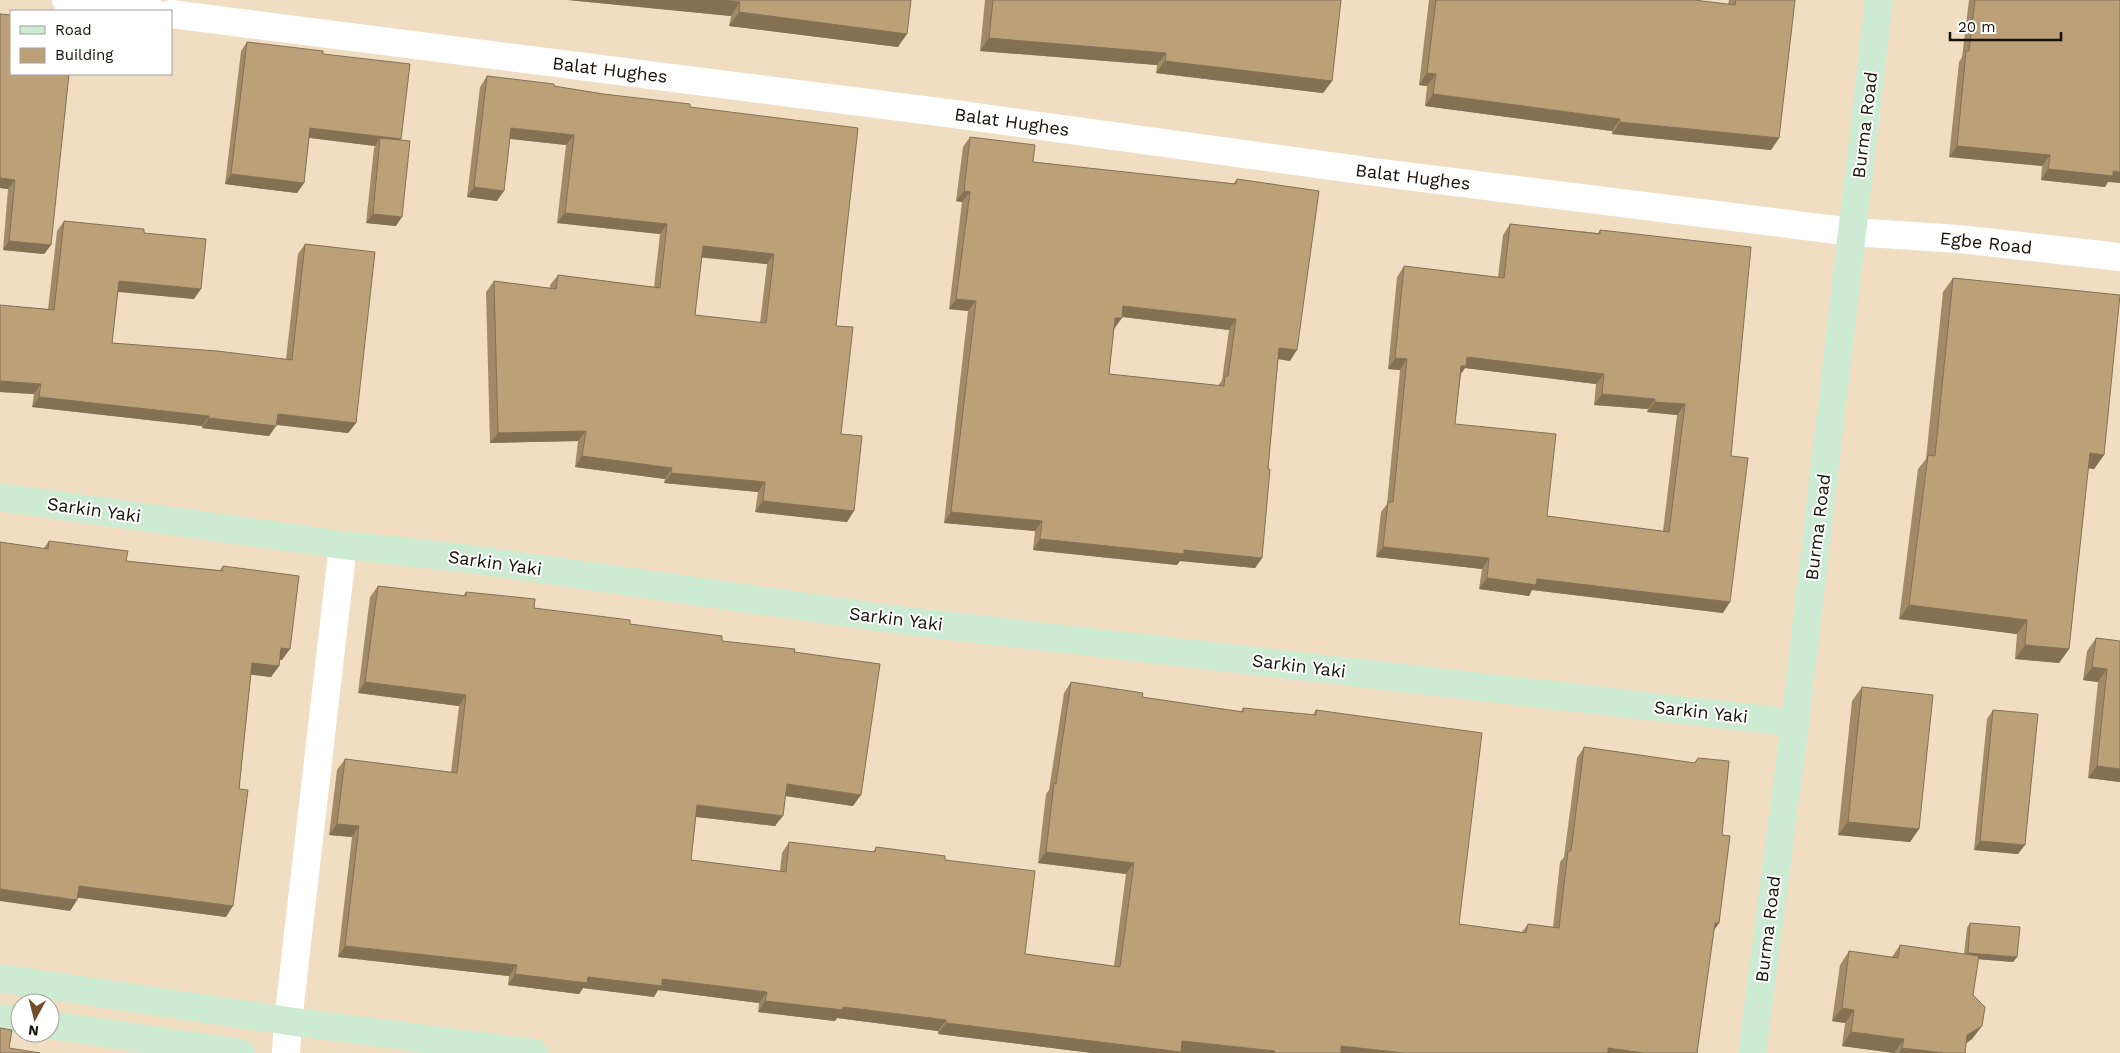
<svg xmlns="http://www.w3.org/2000/svg" width="2120" height="1053" viewBox="0 0 2120 1053" font-family="'Work Sans',sans-serif">
  <rect width="100%" height="100%" fill="#f1dec2"/>
  <g fill="none" stroke-linecap="round" stroke-linejoin="round">
    <!-- street -->
    <g stroke="#fff" stroke-width="28">
      <polyline points="66,0 152,11"/>
      <polyline points="171,14 947,113 1374,172 1852,232 1959,239 2120,257"/>
      <polyline points="286,1053 288,1021 343,545"/>
    </g>
    <!-- secondary -->
    <g stroke="#cdebd3" stroke-width="28">
      <polyline points="0,497 343,545 463,558 890,619 1795,723"/>
      <polyline points="0,978 288,1021 534,1053"/>
      <polyline points="0,1018 20,1021"/>
      <polyline points="50,1025 241,1053"/>
      <polyline points="1752,1053 1795,723 1879,0"/>
    </g>
  </g>
  <!-- wall -->
  <g fill="#a28a67" fill-rule="evenodd">
    <polygon points="568,0 911,0 898,47 729,26 731,16"/>
    <polygon points="985,0 1341,0 1332,81 1323,93 1156,73 1157,65 980,51"/>
    <polygon points="1429,0 1694,0 1728,4 1729,0 1795,0 1779,138 1771,150 1612,134 1612,131 1425,106 1427,86 1419,85"/>
    <polygon points="1969,0 2120,0 2108,182 2105,187 2041,180 2042,166 1949,157 1959,62 1962,57"/>
    <polygon points="0,14 51,245 44,254 3,250 8,189 0,188"/>
    <polygon points="247,42 323,54 400,140 396,226 366,223 374,148 375,146 309,138 304,183 297,193 225,184 241,51"/>
    <path d="M487 76 690 107 836 326 841 434 847 522 755 512 758 492 664 483 665 479 575 467 578 441 490 443 486 292 494 281 550 288V285L558 275 654 287 660 234 557 223 566 145 510 139 497 201 467 197 480 87ZM702 257 767 264 760 323 695 315Z"/>
    <path d="M970 137 1033 162 1233 184 1237 179 1290 361 1278 359 1268 469 1262 558 1255 568 1180 561 1177 565 1033 550 1035 531 944 523 968 311 949 309 962 202 956 201 963 147ZM1122 317 1229 330 1222 380 1218 386 1109 374 1114 329Z"/>
    <polygon points="64,221 144,233 194,299 118,292 112,343 286,359 298,254 305,244 356,423 348,433 276,425 269,436 202,428 202,426 32,407 34,394 0,392 0,305 48,309 57,231"/>
    <path d="M1510 224 1598 233 1600 230 1731 456 1723 613 1532 590 1529 596 1479 589 1482 569 1376 557 1381 512 1387 504 1400 370 1388 369 1397 277 1404 266 1498 277 1503 235ZM1465 368 1596 384 1594 405 1648 409 1647 412 1677 415 1663 531 1547 516 1455 424 1461 374Z"/>
    <polygon points="1953,278 2104,455 2094,469 2088,468 2069,649 2059,663 2015,659 2017,634 1899,619 1918,469 1926,459 1943,292"/>
    <polygon points="49,541 126,561 220,570 223,566 282,660 279,659 279,666 271,677 251,674 226,917 78,897 77,900 70,911 44,548"/>
    <polygon points="378,586 463,596 466,592 534,608 630,624 722,641 794,652 853,806 785,796 775,826 696,817 691,860 780,871 782,853 789,842 873,852 876,847 945,860 1025,954 1114,966 1126,874 1038,863 1046,794 1049,790 1064,693 1071,682 1142,697 1241,712 1243,708 1313,715 1316,710 1459,924 1522,932 1528,924 1553,927 1560,862 1564,857 1577,758 1584,747 1694,763 1698,758 1722,835 1719,923 1714,930 1697,1053 1092,1053 938,1034 938,1031 837,1018 835,1021 758,1012 759,1003 658,990 654,997 583,988 579,994 508,985 509,976 338,957 352,837 329,835 337,770 345,759 451,772 459,706 358,693 370,597"/>
    <polygon points="2096,638 2120,641 2120,782 2088,778 2098,682 2083,680 2087,651"/>
    <polygon points="1862,687 1919,829 1910,842 1838,835 1852,701"/>
    <polygon points="1993,710 2018,854 1974,850 1987,719"/>
    <polygon points="1970,923 2017,957 2013,962 1978,959 1973,995 1982,1026 1972,1039 1966,1043 1965,1053 1894,1053 1842,1046 1845,1023 1832,1021 1840,965 1849,951 1892,957 1900,945 1964,954 1967,928"/>
  </g>
  <!-- shaded-wall -->
  <g fill="#847154">
    <polygon points="568,0 718,0 740,2 731,16"/>
    <polygon points="739,12 907,34 898,47 729,26"/>
    <polygon points="989,38 1166,53 1157,65 980,51"/>
    <polygon points="1165,61 1332,81 1323,93 1156,73"/>
    <polygon points="1427,73 1436,74 1427,86 1419,85"/>
    <polygon points="1433,94 1620,119 1612,131 1425,106"/>
    <polygon points="1620,122 1779,138 1771,150 1612,134"/>
    <polygon points="310,128 401,139 394,148 380,138 375,146 303,137"/>
    <polygon points="511,128 574,135 566,145 504,138"/>
    <polygon points="1957,146 2050,155 2042,166 1949,157"/>
    <polygon points="2048,169 2120,172 2120,183 2108,182 2105,187 2041,180"/>
    <polygon points="231,174 304,183 297,193 225,184"/>
    <polygon points="0,178 15,180 8,189 0,188"/>
    <polygon points="474,187 504,191 497,201 467,197"/>
    <polygon points="964,191 970,192 962,202 956,201"/>
    <polygon points="565,213 667,224 660,234 557,223"/>
    <polygon points="373,214 402,217 396,226 366,223"/>
    <polygon points="9,241 51,245 44,254 3,250"/>
    <polygon points="703,246 774,254 767,264 696,257"/>
    <polygon points="119,281 201,289 194,299 112,291"/>
    <polygon points="956,299 976,301 968,311 949,309"/>
    <polygon points="1123,306 1236,319 1229,330 1116,316"/>
    <polygon points="1115,318 1122,318 1114,329 1108,328"/>
    <polygon points="1279,348 1297,350 1290,361 1272,358"/>
    <polygon points="1467,357 1604,374 1596,384 1465,368 1458,377 1454,376"/>
    <polygon points="1395,358 1407,359 1400,370 1388,369"/>
    <polygon points="0,381 41,384 34,394 0,392"/>
    <polygon points="1602,394 1655,399 1648,409 1594,405"/>
    <polygon points="39,397 209,416 202,426 32,407"/>
    <polygon points="1655,402 1685,404 1677,415 1647,412"/>
    <polygon points="278,414 356,423 348,433 271,424"/>
    <polygon points="209,418 276,426 269,436 202,428"/>
    <polygon points="586,431 578,441 490,443 498,433"/>
    <polygon points="2090,453 2104,455 2094,469 2080,467"/>
    <polygon points="582,456 672,468 665,479 575,467"/>
    <polygon points="671,473 765,482 758,492 664,483"/>
    <polygon points="763,501 854,511 847,522 755,512"/>
    <polygon points="951,512 1042,521 1035,531 944,523"/>
    <polygon points="1040,539 1184,550 1262,558 1255,568 1180,561 1177,565 1033,550"/>
    <polygon points="1383,547 1489,558 1482,569 1376,557"/>
    <polygon points="1487,578 1537,579 1730,602 1723,613 1532,590 1529,596 1479,589"/>
    <polygon points="1909,605 2027,620 2017,634 1899,619"/>
    <polygon points="2025,645 2069,649 2059,663 2015,659"/>
    <polygon points="281,648 290,649 282,660 273,659"/>
    <polygon points="252,663 279,666 271,677 245,674"/>
    <polygon points="2092,667 2107,669 2098,682 2083,680"/>
    <polygon points="365,682 466,695 459,706 358,693"/>
    <polygon points="2097,766 2120,769 2120,782 2088,778"/>
    <polygon points="787,784 861,795 853,806 779,795"/>
    <polygon points="697,805 783,816 775,826 689,816"/>
    <polygon points="1848,822 1919,829 1910,842 1838,835"/>
    <polygon points="337,824 359,826 352,837 329,835"/>
    <polygon points="1980,841 2025,845 2018,854 1974,850"/>
    <polygon points="1046,852 1134,863 1126,874 1038,863"/>
    <polygon points="79,886 233,906 226,917 72,897"/>
    <polygon points="0,889 77,900 70,911 0,901"/>
    <polygon points="1715,923 1719,923 1711,934"/>
    <polygon points="345,946 517,965 509,976 338,957"/>
    <polygon points="1968,953 2017,957 2013,962 1964,958"/>
    <polygon points="515,974 662,979 767,992 759,1003 658,990 654,997 583,988 579,994 508,985"/>
    <polygon points="765,1001 843,1007 946,1020 938,1031 837,1018 835,1021 758,1012"/>
    <polygon points="1842,1008 1854,1010 1845,1023 1832,1021"/>
    <polygon points="946,1023 1182,1041 1275,1051 1274,1053 1092,1053 938,1034"/>
    <polygon points="1982,1026 1972,1039 1958,1049 1967,1035"/>
    <polygon points="1851,1032 1904,1039 1894,1053 1842,1046"/>
    <polygon points="1341,1046 1404,1053 1337,1053"/>
    <polygon points="1608,1048 1644,1053 1605,1053"/>
    <polygon points="1902,1048 1944,1053 1899,1053"/>
  </g>
  <!-- building -->
  <g fill="#bca178" stroke="#847154" fill-rule="evenodd">
    <polygon points="718,0 911,0 907,34 739,12 740,2"/>
    <polygon points="993,0 1341,0 1332,81 1165,61 1166,53 989,38"/>
    <polygon points="1436,0 1694,0 1735,5 1736,0 1795,0 1779,138 1620,122 1620,119 1433,94 1436,74 1427,73"/>
    <polygon points="1975,0 2120,0 2120,172 2113,171 2113,176 2048,169 2050,155 1957,146 1966,51 1969,51"/>
    <polygon points="0,14 11,15 11,74 69,74 51,245 9,241 15,180 0,178"/>
    <polygon points="247,42 323,51 323,54 410,64 401,139 310,128 304,183 231,174"/>
    <path d="M487 76 554 84V86L603 94 690 104V107L858 128 836 326 853 327 841 434 862 436 854 511 763 501 765 482 671 473 672 468 582 456 586 431 498 433 494 281 556 289 558 275 660 288 667 224 565 213 574 135 511 128 504 191 474 187ZM703 246 774 254 766 323 695 315Z"/>
    <path d="M970 137 1035 145 1033 162 1236 184 1237 179 1319 191 1297 350 1279 348 1268 469H1270L1262 558 1184 550V554L1040 539 1042 521 951 512 976 301 956 299 970 192 964 191ZM1123 306 1236 319 1228 376H1225L1224 386 1109 374 1115 318H1122Z"/>
    <polygon points="380,138 410,141 402,217 373,214"/>
    <polygon points="64,221 144,229 144,233 206,239 201,289 119,281 112,343 217,351 292,360 305,244 375,252 356,423 278,414 276,426 209,418 209,416 39,397 41,384 0,381 0,305 54,310"/>
    <path d="M1510 224 1600 234V230L1751 247 1731 456 1748 458 1730 602 1537 579 1536 585 1487 578 1489 558 1383 547 1388 502H1393L1407 359 1395 358 1404 266 1504 278ZM1467 357 1604 374 1602 394 1655 399V402L1685 404 1669 532 1547 516 1556 434 1455 424 1461 366H1466Z"/>
    <polygon points="1953,278 2120,295 2104,455 2090,453 2069,649 2025,645 2027,620 1909,605 1928,455 1935,456"/>
    <polygon points="49,541 128,551 126,561 222,571 223,566 299,576 290,649 281,648 279,666 252,663 239,789 248,790 233,906 79,886 77,900 0,889 0,542 48,549"/>
    <polygon points="378,586 466,596 466,592 535,599 534,608 630,620 630,624 722,636 722,641 795,649 794,652 880,664 861,795 787,784 783,816 697,805 691,860 786,872 789,842 875,852 876,847 945,856 945,860 1035,871 1025,954 1120,967 1134,863 1046,852 1054,783 1056,784 1071,682 1143,693 1142,697 1243,712 1243,708 1316,715 1316,710 1482,733 1459,924 1526,933 1528,924 1559,928 1568,851 1571,851 1584,747 1695,763 1698,758 1729,761 1722,835 1730,836 1719,923 1715,923 1697,1053 1644,1053 1608,1048 1608,1053 1404,1053 1341,1046 1341,1053 1275,1053 1275,1051 1182,1041 1181,1052 946,1023 946,1020 843,1007 843,1010 765,1001 767,992 662,979 662,986 588,977 587,983 515,974 517,965 345,946 359,826 337,824 345,759 457,773 466,695 365,682"/>
    <polygon points="2096,638 2120,641 2120,769 2097,766 2107,669 2092,667"/>
    <polygon points="1862,687 1933,695 1919,829 1848,822"/>
    <polygon points="1993,710 2038,714 2025,845 1980,841"/>
    <polygon points="1970,923 2020,927 2017,957 1968,953"/>
    <polygon points="1900,945 1979,956 1973,995 1985,1007 1982,1026 1967,1035 1965,1053 1944,1053 1902,1048 1904,1039 1851,1032 1854,1010 1842,1008 1849,951 1898,958"/>
    <polygon points="0,1028 12,1030 9,1048 40,1053 0,1053"/>
  </g>
  <g text-anchor="middle" stroke-width="4" stroke-linejoin="round" paint-order="stroke">
    <!-- street labels -->
    <g font-size="18" fill="#161006" stroke="#fff">
      <text transform="translate(610 70) rotate(7)" y="6">Balat Hughes</text>
      <text transform="translate(1012 122) rotate(8)" y="6">Balat Hughes</text>
      <text transform="translate(1865 125) rotate(-83)" y="6">Burma Road</text>
      <text transform="translate(1413 177) rotate(7)" y="6">Balat Hughes</text>
      <text transform="translate(1986 243) rotate(6)" y="6">Egbe Road</text>
      <text transform="translate(94 510) rotate(8)" y="6">Sarkin Yaki</text>
      <text transform="translate(1818 527) rotate(-83)" y="6">Burma Road</text>
      <text transform="translate(495 563) rotate(8)" y="6">Sarkin Yaki</text>
      <text transform="translate(896 619) rotate(7)" y="6">Sarkin Yaki</text>
      <text transform="translate(1299 666) rotate(7)" y="6">Sarkin Yaki</text>
      <text transform="translate(1701 712) rotate(6)" y="6">Sarkin Yaki</text>
      <text transform="translate(1768 929) rotate(-83)" y="6">Burma Road</text>
    </g>
  </g>
  <!-- legend -->
  <rect x="10" y="10" width="162" height="65" fill="#ffffff" stroke="#a29f9b"/>
  <rect x="20" y="26" width="25" height="8" fill="#cdebd3" stroke="#a29f9b"/>
  <text x="55" y="35" font-size="15" fill="#161006">Road</text>
  <rect x="20" y="48" width="25" height="15" fill="#bca178" stroke="#a29f9b"/>
  <text x="55" y="60" font-size="15" fill="#161006">Building</text>
  <!-- north arrow -->
  <g transform="translate(35 1018) rotate(187)"><circle r="24" fill="#ffffff" stroke="#a29f9b"/>
  <path d="M0-4L9 19L0 12L-9 19Z" fill="#734c29"/>
  <text y="-8" font-size="14" font-weight="bold" text-anchor="middle" fill="#161006">N</text>
  </g>
  <!-- scale -->
  <path d="M1950 32v8h111v-8" fill="none" stroke="#161006" stroke-width="2.5"/>
  <text x="1958" y="32" font-size="15" fill="#161006" stroke="#ffffff" stroke-width="4" paint-order="stroke">20 m</text>
</svg>
